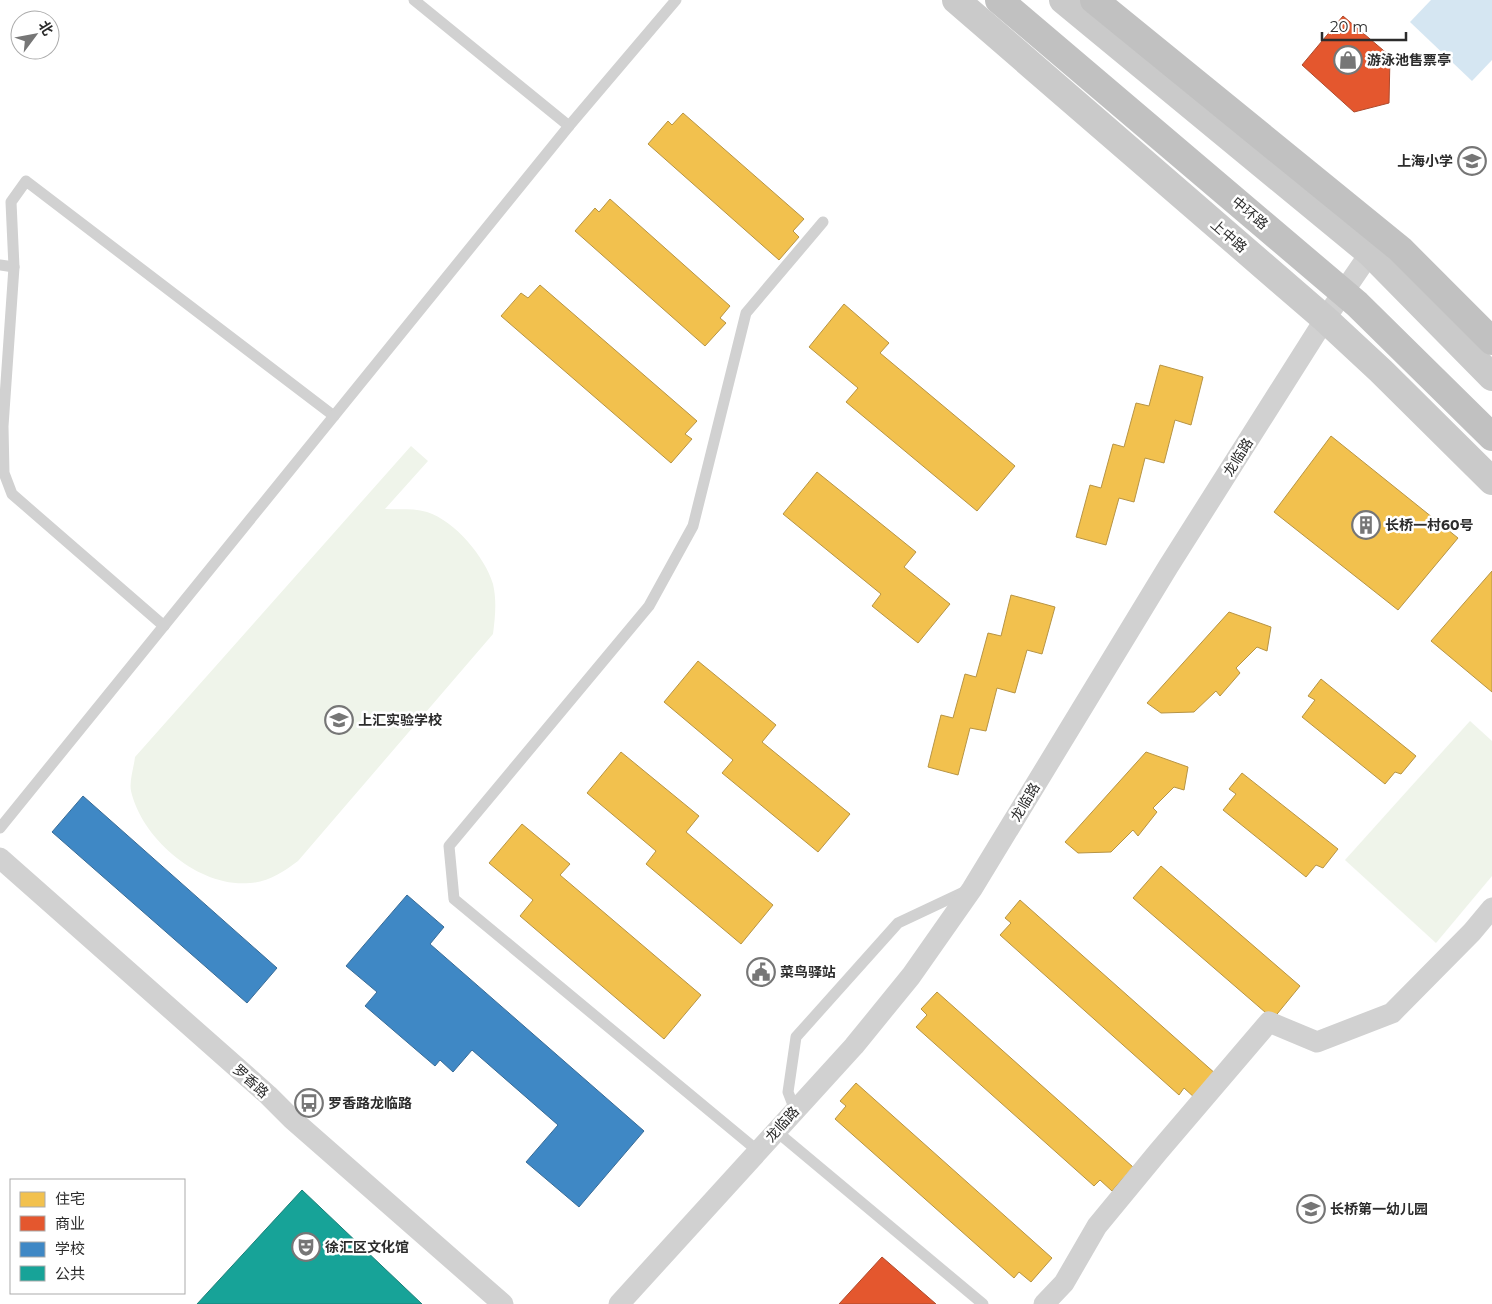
<svg xmlns="http://www.w3.org/2000/svg" width="1492" height="1304" viewBox="0 0 1492 1304" font-family="Montserrat,'Noto Sans SC',sans-serif">
  <rect width="100%" height="100%" fill="#fff"/>
  <!-- green -->
  <g fill="#eff4ea">
    <path d="M411 446 428 461 385 509C399 510 414 508 427 512 455 521 485 557 493 584 497 601 495 618 493 634L298 861C283 872 269 882 250 883 199 888 142 839 131 791 129 781 134 767 135 757Z"/>
    <polygon points="1470,721 1492,741 1492,876 1436,943 1345,860"/>
  </g>
  <!-- water -->
  <polygon fill="#d5e6f2" points="1431,0 1492,0 1492,60 1472,81 1410,22"/>
  <!-- homes -->
  <g fill="#f2c14e" stroke="#b79444">
    <polygon points="683,113 804,219 793,231 799,237 779,260 648,144 668,121 672,125"/>
    <polygon points="610,199 730,306 720,318 726,323 705,346 575,231 595,208 599,212"/>
    <polygon points="540,285 697,421 685,434 692,439 671,463 501,316 521,293 528,298"/>
    <polygon points="844,304 889,343 880,353 1015,466 977,511 846,402 858,388 809,347"/>
    <polygon points="1160,365 1203,377 1191,425 1175,420 1164,463 1145,458 1134,502 1119,498 1106,545 1076,537 1090,485 1101,488 1113,444 1124,447 1136,403 1149,406"/>
    <polygon points="1331,436 1458,538 1398,610 1274,512"/>
    <polygon points="817,472 916,552 904,567 950,604 918,643 872,606 881,594 783,514"/>
    <polygon points="1492,571 1492,692 1431,641"/>
    <polygon points="1011,595 1055,607 1042,654 1027,650 1015,693 997,688 986,731 970,728 958,775 928,767 941,715 953,718 965,674 976,677 988,633 1001,636"/>
    <polygon points="1229,612 1271,627 1267,651 1257,647 1236,668 1240,673 1220,696 1216,691 1194,712 1161,713 1147,703"/>
    <polygon points="698,661 776,725 762,742 850,814 818,852 722,773 733,760 664,702"/>
    <polygon points="1321,679 1416,756 1401,774 1395,772 1385,784 1302,717 1315,700 1308,696"/>
    <polygon points="621,752 699,816 686,832 773,905 741,944 646,864 656,851 587,793"/>
    <polygon points="1146,752 1188,767 1184,790 1174,787 1153,808 1157,812 1138,836 1133,830 1111,852 1078,853 1065,842"/>
    <polygon points="1242,773 1338,849 1323,868 1316,865 1306,877 1223,810 1236,794 1229,789"/>
    <polygon points="522,824 570,864 560,875 701,995 664,1039 520,916 533,900 489,863"/>
    <polygon points="1161,866 1300,986 1273,1019 1133,898"/>
    <polygon points="1020,900 1217,1075 1196,1099 1184,1088 1179,1095 1000,935 1011,923 1005,918"/>
    <polygon points="937,992 1133,1167 1112,1191 1100,1180 1094,1186 916,1027 927,1015 921,1009"/>
    <polygon points="856,1083 1052,1258 1031,1282 1019,1272 1014,1278 835,1119 846,1106 840,1101"/>
  </g>
  <!-- shops -->
  <g fill="#e4572e" stroke="#ad4a2d">
    <polygon points="1343,16 1390,56 1389,103 1354,112 1302,65"/>
    <polygon points="882,1257 936,1304 839,1304"/>
  </g>
  <!-- schools -->
  <g fill="#3f88c5" stroke="#396c97">
    <polygon points="83,796 277,968 247,1003 52,832"/>
    <polygon points="407,895 444,927 430,944 644,1131 579,1207 526,1162 558,1125 472,1050 453,1072 440,1060 435,1066 365,1006 377,992 346,966"/>
  </g>
  <!-- public -->
  <polygon fill="#17a398" stroke="#1d7f78" points="302,1190 422,1304 197,1304"/>
  <g fill="none" stroke-linecap="round" stroke-linejoin="round">
    <!-- service -->
    <g stroke="#d1d1d1" stroke-width="11">
      <polyline points="414,0 569,126"/>
      <polyline points="0,265 14,267"/>
      <polyline points="164,626 12,494 4,473 3,426 14,267 11,202 26,181 334,416"/>
      <polyline points="0,828 569,126 676,0"/>
      <polyline points="795,1110 788,1092 796,1037 898,923 966,891"/>
      <polyline points="776,1131 983,1304"/>
      <polyline points="758,1151 454,899 449,846 649,606 693,526 746,313 823,222"/>
    </g>
    <!-- minor -->
    <g stroke="#d1d1d1" stroke-width="21">
      <polyline points="0,858 268,1095 292,1119 503,1304"/>
      <polyline points="619,1304 854,1046 911,976 972,889 1168,567 1325,319 1370,253"/>
      <polyline points="1044,1304 1064,1283 1097,1226 1158,1152 1269,1022 1317,1042 1392,1013 1472,932 1492,908"/>
    </g>
    <!-- secondary -->
    <g stroke="#cacaca" stroke-width="28">
      <polyline points="956,0 1325,319 1381,371 1492,481"/>
      <polyline points="1063,0 1370,253 1492,377"/>
    </g>
    <!-- trunk-bridge -->
    <g stroke="#c1c1c1" stroke-width="28">
      <polyline points="999,0 1357,304 1492,437"/>
      <polyline points="1094,0 1400,249 1492,341"/>
    </g>
  </g>
  <!-- icons -->
  <defs>
    <symbol id="shop-ring" viewBox="-11 -11 22 22"><circle r="9.5" fill="#fff" stroke="#767676" stroke-width="1.5"/><path d="M-5-2.5h2.3a2.7 3.5 0 0 1 5.4 0H5L5.5 6h-11ZM-1.5-2.5h3a1.5 2.3 0 0 0-3 0Z" fill="#767676"/></symbol>
    <symbol id="school-ring" viewBox="-11 -11 22 22"><circle r="9.5" fill="#fff" stroke="#767676" stroke-width="1.5"/><path d="M0-5L7-2L0 1L-7-2ZM-4 1L0 2.5L4 1V4Q0 6-4 4Z" fill="#767676"/></symbol>
    <symbol id="building-ring" viewBox="-11 -11 22 22"><circle r="9.5" fill="#fff" stroke="#767676" stroke-width="1.5"/><path d="M-4-6H4V6H1V3H-1V6H-4ZM-2.5-4.3h1.7v1.8h-1.7ZM.8-4.3h1.7v1.8H.8ZM-2.5-1h1.7V.8h-1.7ZM.8-1h1.7V.8H.8Z" fill="#767676"/></symbol>
    <symbol id="civic-ring" viewBox="-11 -11 22 22"><circle r="9.5" fill="#fff" stroke="#767676" stroke-width="1.5"/><path d="M-.6-6.5H3V-4.5H.6V-3L4-1V1h2V6H-6V1h2V-1L-.6-3ZM-1.2 2.5V6h2.4V2.5Z" fill="#767676"/></symbol>
    <symbol id="bus-ring" viewBox="-11 -11 22 22"><circle r="9.5" fill="#fff" stroke="#767676" stroke-width="1.5"/><path d="M-5-6H5V4H4V6H2V4H-2V6H-4V4H-5ZM-3.5-4V0h7V-4ZM-3.5 1.2v1.5H-2V1.2ZM2 1.2v1.5H3.5V1.2Z" fill="#767676"/></symbol>
    <symbol id="theatre-ring" viewBox="-11 -11 22 22"><circle r="9.5" fill="#fff" stroke="#767676" stroke-width="1.5"/><path d="M-5-5.5Q0-4 5-5.5V0Q5 5 0 6Q-5 5-5 0ZM-3.3-2.5H-1v1.5H-3.3ZM1-2.5H3.3v1.5H1ZM-2.8 1Q0 5.5 2.8 1Z" fill="#767676"/></symbol>
  </defs>
  <g fill-rule="evenodd">
    <use href="#shop-ring" x="1332" y="44" width="32" height="32"/>
    <use href="#school-ring" x="1456" y="145" width="32" height="32"/>
    <use href="#building-ring" x="1350" y="509" width="32" height="32"/>
    <use href="#school-ring" x="323" y="704" width="32" height="32"/>
    <use href="#civic-ring" x="745" y="956" width="32" height="32"/>
    <use href="#bus-ring" x="293" y="1087" width="32" height="32"/>
    <use href="#school-ring" x="1295" y="1193" width="32" height="32"/>
    <use href="#theatre-ring" x="290" y="1231" width="32" height="32"/>
  </g>
  <g text-anchor="middle" stroke-width="5" stroke-linejoin="round" paint-order="stroke">
    <!-- poi labels -->
    <g font-size="14" font-weight="bold" fill="#2c2c2c" stroke="#fff" text-anchor="start">
      <text x="1367" y="65">游泳池售票亭</text>
      <text x="1453" y="166" text-anchor="end">上海小学</text>
      <text x="1385" y="530">长桥一村60号</text>
      <text x="358" y="725">上汇实验学校</text>
      <text x="780" y="977">菜鸟驿站</text>
      <text x="328" y="1108">罗香路龙临路</text>
      <text x="1330" y="1214">长桥第一幼儿园</text>
      <text x="325" y="1252">徐汇区文化馆</text>
    </g>
    <!-- street labels -->
    <g font-size="14" fill="#2c2c2c" stroke="#fff">
      <text transform="translate(1250 213) rotate(40)" y="5">中环路</text>
      <text transform="translate(1229 236) rotate(41)" y="5">上中路</text>
      <text transform="translate(1238 457) rotate(-58)" y="5">龙临路</text>
      <text transform="translate(1025 802) rotate(-59)" y="5">龙临路</text>
      <text transform="translate(251 1081) rotate(42)" y="5">罗香路</text>
      <text transform="translate(782 1124) rotate(-48)" y="5">龙临路</text>
    </g>
  </g>
  <!-- legend -->
  <rect x="10" y="1179" width="175" height="115" fill="#ffffff" stroke="#ababab"/>
  <rect x="20" y="1192" width="25" height="15" fill="#f2c14e" stroke="#ababab"/>
  <text x="55" y="1204" font-size="15" fill="#2c2c2c">住宅</text>
  <rect x="20" y="1216" width="25" height="15" fill="#e4572e" stroke="#ababab"/>
  <text x="55" y="1229" font-size="15" fill="#2c2c2c">商业</text>
  <rect x="20" y="1242" width="25" height="15" fill="#3f88c5" stroke="#ababab"/>
  <text x="55" y="1254" font-size="15" fill="#2c2c2c">学校</text>
  <rect x="20" y="1266" width="25" height="15" fill="#17a398" stroke="#ababab"/>
  <text x="55" y="1279" font-size="15" fill="#2c2c2c">公共</text>
  <!-- north arrow -->
  <g transform="translate(35 35) rotate(58)"><circle r="24" fill="#ffffff" stroke="#ababab"/>
  <path d="M0-4L9 19L0 12L-9 19Z" fill="#767676"/>
  <text y="-8" font-size="14" font-weight="bold" text-anchor="middle" fill="#2c2c2c">北</text>
  </g>
  <!-- scale -->
  <path d="M1322 32v8h84v-8" fill="none" stroke="#2c2c2c" stroke-width="2.5"/>
  <text x="1330" y="32" font-size="15" fill="#2c2c2c" stroke="#ffffff" stroke-width="4" paint-order="stroke">20 m</text>
</svg>
